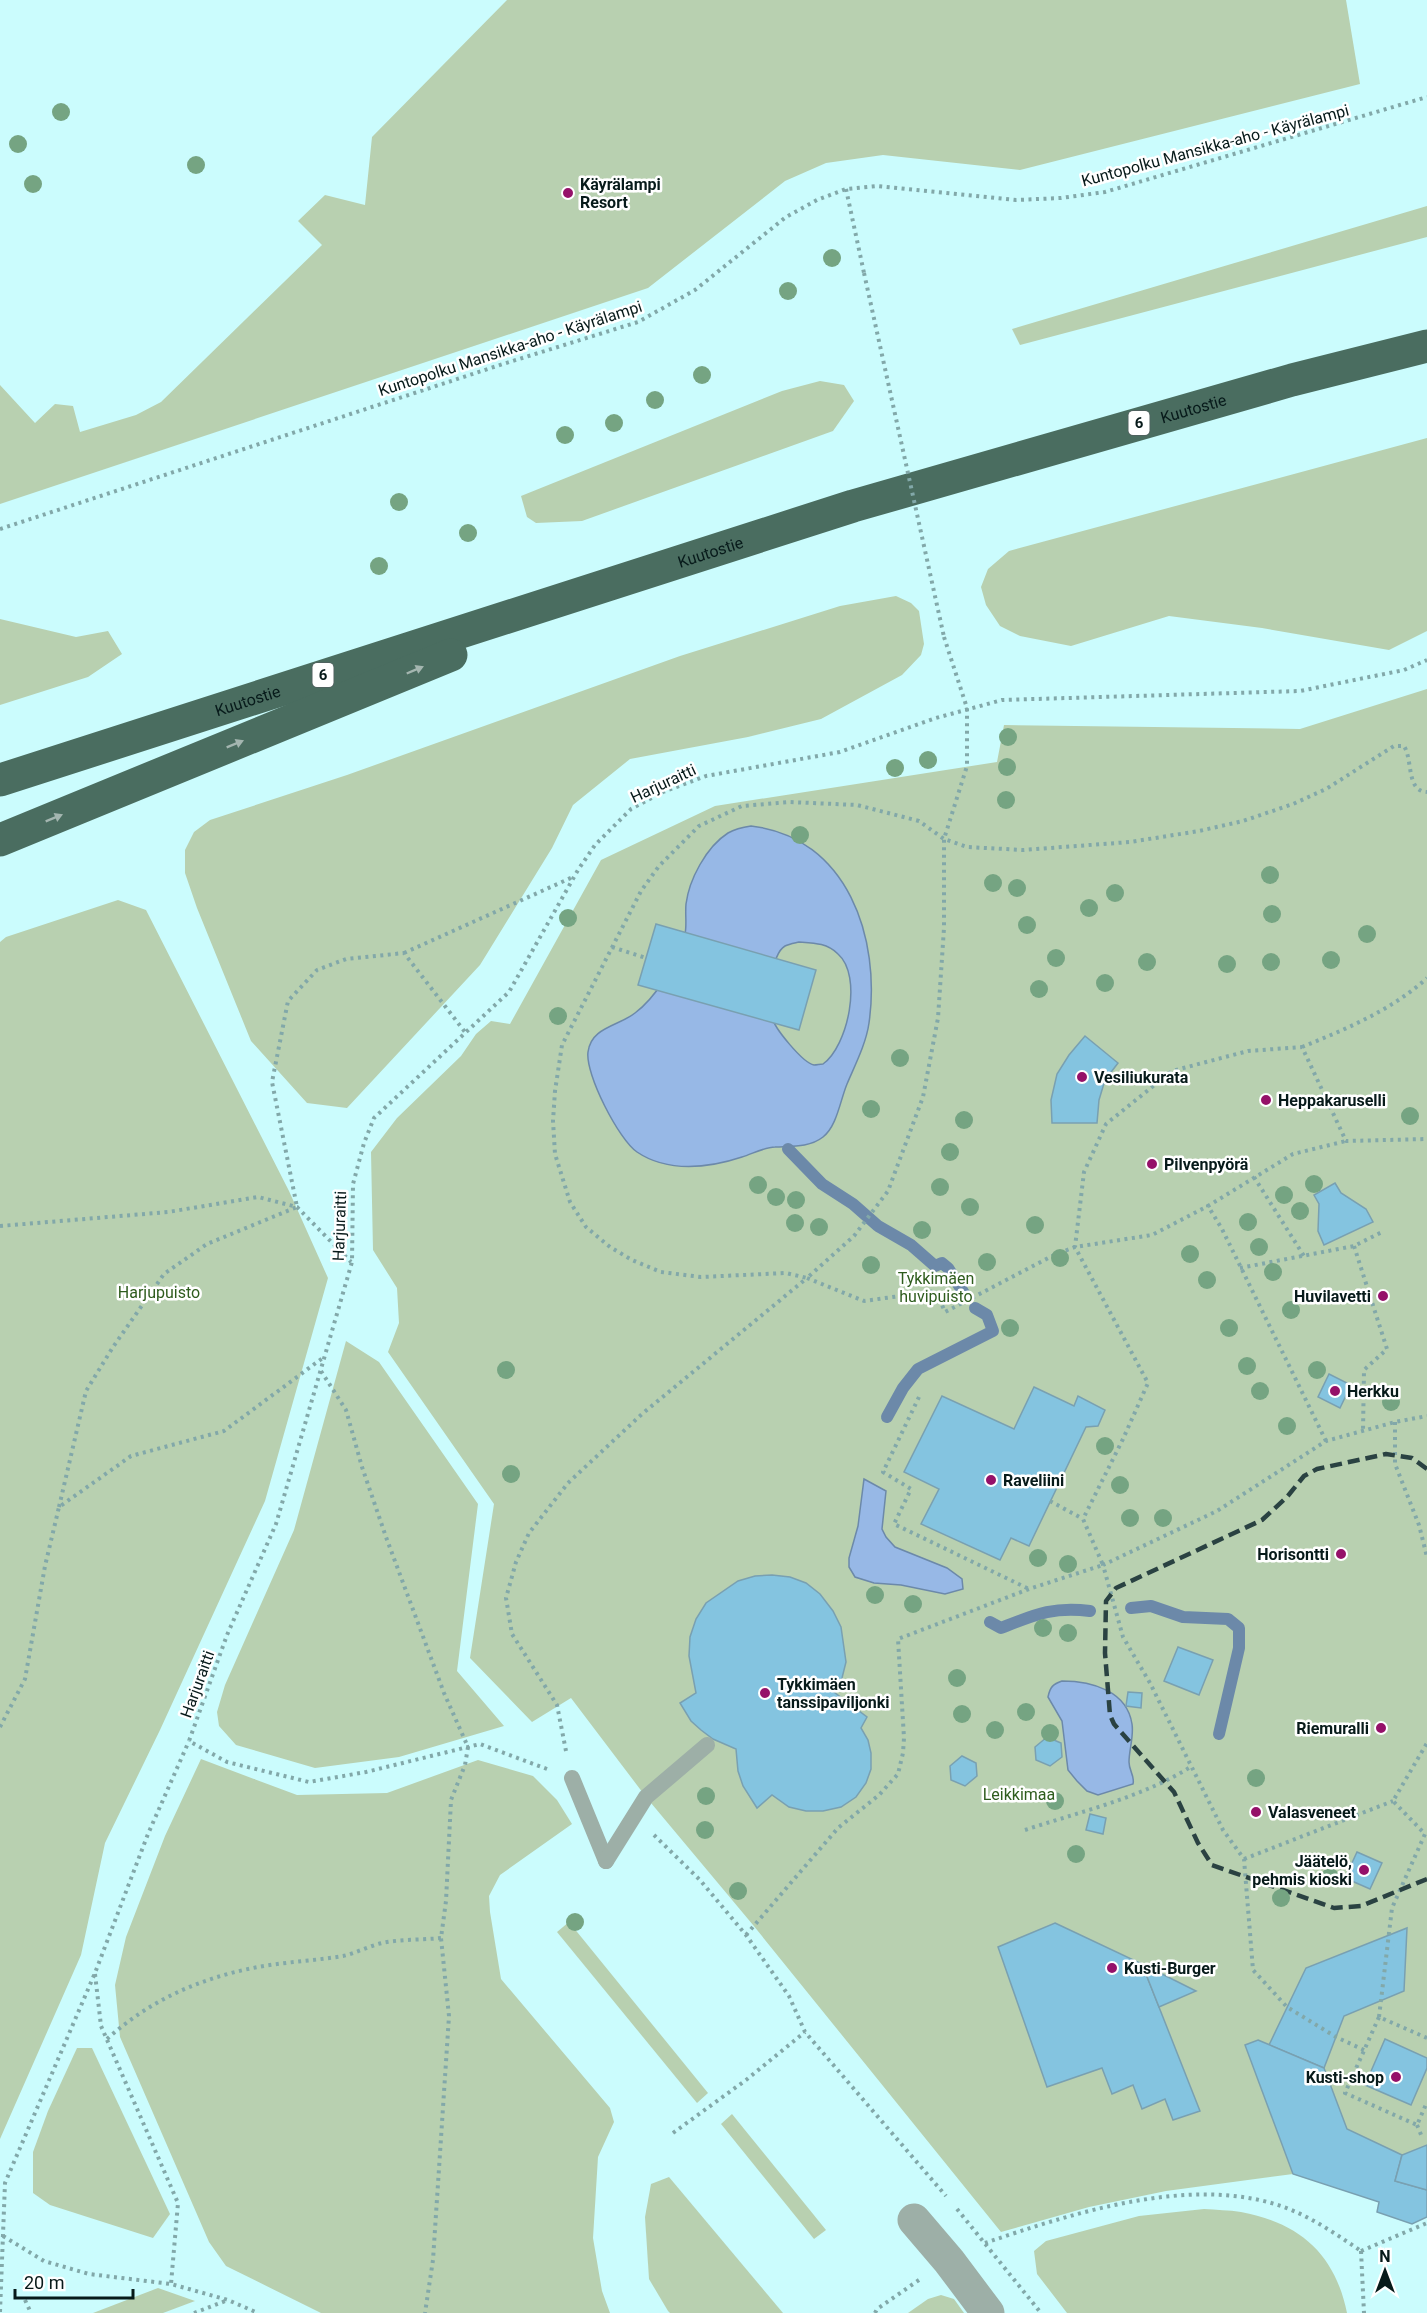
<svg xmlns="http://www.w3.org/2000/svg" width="1427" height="2313" viewBox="0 0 1427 2313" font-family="Roboto,sans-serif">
  <rect width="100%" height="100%" fill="#cbfcfd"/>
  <!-- green -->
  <g fill="#b8d0b0">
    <polygon points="507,0 1346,0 1360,84 1020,170 883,155 826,163 785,181 648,288 0,504 0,385 35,423 55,404 73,406 80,432 136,415 161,402 322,245 298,221 325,195 365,205 372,137"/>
    <polygon points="1427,206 1427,237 1020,345 1012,329"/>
    <polygon points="820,381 844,385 854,401 833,431 582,521 536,523 527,517 521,496 782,391"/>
    <polygon points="1427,438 1427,631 1389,650 1262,628 1169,616 1071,646 1020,636 1000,626 986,605 981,587 988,569 1009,551"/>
    <polygon points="896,596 911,603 919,611 924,644 921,655 902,675 821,719 748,737 630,759 573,805 552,848 480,965 347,1108 307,1103 251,1041 197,908 185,873 185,850 194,832 210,820 347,775 680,656 840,606"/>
    <polygon points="0,619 76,637 108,631 122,654 88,677 0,705"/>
    <polygon points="1427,689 1427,2206 1411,2212 1293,2174 1166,2191 1089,2207 1001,2232 753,1925 646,1797 571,1698 532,1722 470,1658 494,1504 388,1352 399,1323 397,1288 373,1250 371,1152 397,1118 461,1056 476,1034 491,1021 510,1024 601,860 715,806 997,762 1004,725 1300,729"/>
    <polygon points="118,900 146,910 289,1191 328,1278 265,1501 160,1730 105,1843 81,1955 0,2139 0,942 6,937"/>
    <polygon points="346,1341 379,1362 478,1504 457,1671 504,1726 399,1757 315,1768 236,1745 219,1726 217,1712 225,1685 294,1530"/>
    <polygon points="201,1759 297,1795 387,1793 478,1760 533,1776 557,1800 572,1824 500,1875 489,1896 490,1912 501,1979 610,2108 614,2122 598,2157 593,2238 602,2291 610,2313 321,2313 226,2266 209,2242 120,2037 115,1985 126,1937 165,1836"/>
    <polygon points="569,1922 708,2093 697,2103 557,1932"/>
    <polygon points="77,2048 92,2048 170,2214 153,2238 50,2205 33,2193 33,2152 48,2111"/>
    <polygon points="732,2114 826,2230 814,2239 721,2124"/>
    <polygon points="669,2177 783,2313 670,2313 668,2311 649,2279 645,2217 651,2184"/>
    <path d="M1204 2209C1216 2210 1229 2210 1241 2212 1300 2223 1335 2254 1347 2313H1067L1037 2274 1034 2251 1046 2241 1139 2216Z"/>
    <polygon points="158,2288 195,2301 163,2313 93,2313"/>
    <polygon points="941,2295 954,2299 964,2313 908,2313 928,2299"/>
  </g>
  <!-- water -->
  <g fill="#97b8e6" stroke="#6c89a9" stroke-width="1.5" fill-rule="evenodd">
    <path d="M751 826C848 837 881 939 869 1023 866 1044 855 1065 847 1084 840 1101 837 1126 823 1137 809 1148 791 1146 775 1147 765 1147 752 1154 742 1157 709 1168 668 1173 637 1152 619 1140 585 1074 588 1052 591 1027 619 1026 635 1013 646 1005 657 991 665 979 671 970 683 945 685 934 687 925 685 914 686 904 689 880 706 847 728 833 735 829 744 827 751 826ZM799 942C814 943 827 943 838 954 863 976 848 1046 823 1064 820 1064 817 1065 814 1065 803 1063 774 1028 772 1017 769 1001 770 955 785 946 789 944 795 943 799 942Z"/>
    <polygon points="864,1479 886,1491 882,1529 886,1537 895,1547 947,1568 962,1579 963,1589 945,1594 901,1585 874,1583 855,1577 849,1567 849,1558 858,1526"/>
    <path d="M1062 1681C1092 1681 1127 1691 1132 1724 1134 1736 1129 1750 1129 1762 1129 1771 1135 1776 1133 1784L1098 1795 1087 1791 1077 1781 1068 1770 1062 1721 1048 1697C1050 1687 1053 1684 1062 1681Z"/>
  </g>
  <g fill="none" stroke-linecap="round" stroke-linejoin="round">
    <!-- stream -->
    <g stroke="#6c89a9" stroke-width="12">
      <polyline points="788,1149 822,1184 853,1204 878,1226 911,1245 935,1266 942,1263 948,1268 965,1295"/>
      <polyline points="887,1417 903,1388 918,1369 993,1331 987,1315 975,1308"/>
      <polyline points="1131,1608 1151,1606 1183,1617 1228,1619 1239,1628 1239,1648 1219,1734"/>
      <path d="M990 1622 1001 1628C1034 1615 1053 1606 1090 1611"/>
    </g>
  </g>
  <!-- building -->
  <g fill="#84c4e0" stroke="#79a0b1" stroke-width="1.5">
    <polygon points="656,924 816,970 799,1030 638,985"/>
    <polygon points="1085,1036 1118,1063 1105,1080 1099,1100 1097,1123 1052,1123 1051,1100 1057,1074 1069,1055"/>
    <polygon points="1335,1183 1341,1193 1366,1209 1373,1222 1324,1245 1318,1231 1319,1204 1314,1195"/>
    <polygon points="1329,1374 1351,1385 1340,1408 1318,1397"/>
    <polygon points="1034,1387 1074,1406 1078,1396 1105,1410 1098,1426 1086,1427 1029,1546 1011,1538 1000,1560 921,1524 939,1489 904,1472 942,1396 1014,1429"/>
    <polygon points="772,1575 790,1577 806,1583 820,1594 833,1611 841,1627 846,1662 842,1678 834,1692 867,1717 861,1728 868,1740 871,1753 871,1769 866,1783 856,1797 841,1807 823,1811 806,1811 789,1807 772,1795 757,1808 743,1786 738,1771 736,1749 713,1739 701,1730 691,1721 680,1703 696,1693 689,1656 690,1637 696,1619 706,1603 738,1581 755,1576"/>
    <polygon points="1178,1647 1213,1660 1199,1695 1164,1681"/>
    <polygon points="1128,1692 1142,1693 1141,1708 1126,1706"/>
    <polygon points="1047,1737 1061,1743 1062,1757 1050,1766 1036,1760 1035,1747"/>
    <polygon points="962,1756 976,1763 977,1776 965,1786 951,1780 950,1766"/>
    <polygon points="1090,1814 1106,1818 1103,1834 1086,1830"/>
    <polygon points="1357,1852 1382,1863 1370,1889 1345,1878"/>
    <polygon points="1055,1923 1142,1964 1200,2111 1173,2120 1165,2099 1142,2109 1133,2085 1112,2094 1102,2068 1047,2087 998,1947"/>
    <polygon points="1407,1928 1404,1991 1344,2016 1324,2068 1269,2045 1306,1968"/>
    <polygon points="1142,1964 1196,1991 1159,2007"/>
    <polygon points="1385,2039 1427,2058 1427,2068 1411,2105 1365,2085"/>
    <polygon points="1258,2040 1324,2068 1347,2129 1402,2155 1395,2181 1427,2190 1427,2217 1412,2224 1377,2212 1379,2202 1293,2174 1245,2045"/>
    <polygon points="1427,2145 1427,2190 1395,2181 1402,2155"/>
  </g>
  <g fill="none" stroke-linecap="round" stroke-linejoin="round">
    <!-- path -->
    <g stroke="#82a8a9" stroke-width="4" stroke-dasharray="3 4.5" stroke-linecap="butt">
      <polyline points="846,189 864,273"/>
      <polyline points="0,529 503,364 638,322 695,290 786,217 817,200 846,189 877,186 1016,200 1061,198 1105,192 1427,97"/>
      <path d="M944 637 967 708V766L944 839V928L938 1018 923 1097 888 1191 854 1236 807 1278 786 1273 701 1277 661 1272 632 1260 610 1247 586 1227 570 1202 555 1154 553 1121 555 1091 562 1045 641 891 659 866 699 826 742 806 789 802 857 805 919 821 944 839 967 847 1023 850 1130 842 1199 831 1243 821 1293 804 1326 789 1394 746H1404C1413 760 1406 791 1427 792"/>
      <polyline points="612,947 646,958"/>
      <polyline points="404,953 573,877"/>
      <path d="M1302 1047C1346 1029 1392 1010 1427 978"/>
      <polyline points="1254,1177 1304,1256"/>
      <polyline points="0,1226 168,1212 258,1197 297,1207 351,1262"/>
      <polyline points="1354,1246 1387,1349 1364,1370 1363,1431"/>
      <polyline points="1240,1268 1354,1246 1384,1231"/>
      <polyline points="321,1371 346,1410 362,1467 386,1537 444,1693 468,1747 465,1765 451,1800 446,1901 441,1938 449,2016 433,2260 425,2313"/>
      <polyline points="919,1397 883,1472 911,1489 894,1524 1029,1589"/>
      <polyline points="1395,1422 1395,1464 1419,1525 1427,1557"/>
      <polyline points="1326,1441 1222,1229 1208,1206 1293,1154 1346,1141"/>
      <polyline points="1050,1501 1083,1519"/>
      <polyline points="59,1507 86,1391 113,1347 164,1274 207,1244 297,1207 272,1082 288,1001 317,970 346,959 404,953 465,1032"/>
      <polyline points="0,1727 25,1679 45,1566 59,1507 131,1456 224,1431 324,1357"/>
      <polyline points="566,1751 557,1705 512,1634 506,1598 516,1562 529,1533 568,1483 642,1414 807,1278 864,1301 936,1291 945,1312 1054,1255 1075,1247 1152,1235 1208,1206"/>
      <polyline points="547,1769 480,1744 366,1772 309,1782 227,1762 189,1741 227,1635 276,1524 352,1262 353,1184 364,1143 374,1118 509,992 578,870 595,845 631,809 663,792 706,776 840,752 936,718 1002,700 1300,691 1404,670 1427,660"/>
      <path d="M1025 1830C1079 1812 1144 1797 1192 1766"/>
      <polyline points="654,1835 700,1880 746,1935 789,1996 805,2032 946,2196"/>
      <polyline points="1244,1859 1393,1801"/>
      <polyline points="746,1935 838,1828 879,1795 898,1774 903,1753 904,1738 898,1639 1029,1589 1103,1565 1083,1519 1123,1439 1148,1383 1075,1247 1084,1172 1106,1124 1172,1071 1248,1051 1302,1047 1346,1141 1427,1139"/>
      <polyline points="95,1974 101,2026 178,2203 171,2284"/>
      <polyline points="1379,2017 1392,1908 1425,1834 1393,1801 1427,1743"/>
      <polyline points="1427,2038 1379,2017 1345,2093 1417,2125 1427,2102"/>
      <path d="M107 2039C149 2001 198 1979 253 1968 282 1962 313 1961 343 1956 356 1953 369 1946 382 1943 401 1939 422 1940 441 1938"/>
      <polyline points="1364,2050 1336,2037 1287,2007 1253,1970 1244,1859 1223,1830 1150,1683 1123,1637 1103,1565 1217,1511 1326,1441 1395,1422 1427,1416"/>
      <polyline points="1417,2125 1422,2137"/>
      <polyline points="673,2133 746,2080 805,2032"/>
      <polyline points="957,2209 1041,2313"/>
      <polyline points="3,2236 44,2261 89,2274 171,2284 228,2300 258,2313"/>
      <path d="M985 2243C1073 2213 1190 2175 1281 2206 1310 2216 1336 2234 1361 2251"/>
      <polyline points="1361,2251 1427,2223"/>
      <polyline points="1361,2251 1364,2313"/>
      <polyline points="25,2300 31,2313"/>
      <polyline points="0,2312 5,2183 95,1973 148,1834 189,1741"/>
      <polyline points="194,2313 228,2300"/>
      <polyline points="875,2313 877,2309 919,2280"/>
    </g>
    <!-- service -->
    <g stroke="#9dafa7" stroke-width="16">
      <polyline points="572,1778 606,1861"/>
      <polyline points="606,1861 646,1797 707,1745"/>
    </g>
    <!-- minor -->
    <polyline stroke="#9dafa7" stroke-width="33" points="914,2220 949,2261 988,2313"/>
    <!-- trunk -->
    <g stroke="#4a6d60" stroke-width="33">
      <path id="s1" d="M0 780 853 506 1292 380 1427 346"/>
      <polyline points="0,840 451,655"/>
    </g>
    <!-- rail -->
    <polyline stroke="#2a4242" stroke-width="4.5" stroke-dasharray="12 6" stroke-linecap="butt" points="1427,1469 1412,1458 1386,1454 1317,1469 1304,1476 1287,1497 1262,1520 1116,1588 1106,1601 1105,1653 1110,1715 1114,1724 1174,1792 1198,1843 1212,1865 1334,1908 1361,1906 1427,1879"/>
    <!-- path-bridge -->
    <polyline stroke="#82a8a9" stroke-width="4" stroke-dasharray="3 4.5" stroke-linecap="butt" points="864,273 944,637"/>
  </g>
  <!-- trees -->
  <g fill="#75a482">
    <circle cx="61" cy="112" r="9"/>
    <circle cx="18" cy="144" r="9"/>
    <circle cx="196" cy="165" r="9"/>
    <circle cx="33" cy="184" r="9"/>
    <circle cx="832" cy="258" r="9"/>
    <circle cx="788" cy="291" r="9"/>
    <circle cx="702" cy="375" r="9"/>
    <circle cx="655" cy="400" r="9"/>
    <circle cx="614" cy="423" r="9"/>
    <circle cx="565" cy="435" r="9"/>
    <circle cx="399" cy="502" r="9"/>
    <circle cx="468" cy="533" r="9"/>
    <circle cx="379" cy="566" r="9"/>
    <circle cx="1008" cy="737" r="9"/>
    <circle cx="928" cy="760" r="9"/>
    <circle cx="1007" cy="767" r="9"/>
    <circle cx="895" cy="768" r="9"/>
    <circle cx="1006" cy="800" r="9"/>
    <circle cx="800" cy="835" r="9"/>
    <circle cx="1270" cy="875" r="9"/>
    <circle cx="993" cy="883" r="9"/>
    <circle cx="1017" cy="888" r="9"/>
    <circle cx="1115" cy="893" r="9"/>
    <circle cx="1089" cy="908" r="9"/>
    <circle cx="1272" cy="914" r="9"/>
    <circle cx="568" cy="918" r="9"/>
    <circle cx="1027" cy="925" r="9"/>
    <circle cx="1367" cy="934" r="9"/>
    <circle cx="1056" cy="958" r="9"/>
    <circle cx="1331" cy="960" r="9"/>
    <circle cx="1147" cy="962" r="9"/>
    <circle cx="1271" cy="962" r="9"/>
    <circle cx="1227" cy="964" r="9"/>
    <circle cx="1105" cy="983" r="9"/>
    <circle cx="1039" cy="989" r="9"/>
    <circle cx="558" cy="1016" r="9"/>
    <circle cx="900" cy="1058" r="9"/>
    <circle cx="871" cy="1109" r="9"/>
    <circle cx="1410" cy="1116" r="9"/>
    <circle cx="964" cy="1120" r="9"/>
    <circle cx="950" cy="1152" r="9"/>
    <circle cx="1314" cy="1184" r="9"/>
    <circle cx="758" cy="1185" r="9"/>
    <circle cx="940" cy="1187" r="9"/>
    <circle cx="1284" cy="1195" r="9"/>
    <circle cx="776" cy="1197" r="9"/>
    <circle cx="796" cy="1200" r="9"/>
    <circle cx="970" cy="1207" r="9"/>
    <circle cx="1300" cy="1211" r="9"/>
    <circle cx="1248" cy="1222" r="9"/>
    <circle cx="795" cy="1223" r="9"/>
    <circle cx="1035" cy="1225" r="9"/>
    <circle cx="819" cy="1227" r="9"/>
    <circle cx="922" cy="1230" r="9"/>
    <circle cx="1259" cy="1247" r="9"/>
    <circle cx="1190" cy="1254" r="9"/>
    <circle cx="1060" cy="1258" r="9"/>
    <circle cx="987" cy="1262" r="9"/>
    <circle cx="871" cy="1265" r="9"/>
    <circle cx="1273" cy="1272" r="9"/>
    <circle cx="1207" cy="1280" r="9"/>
    <circle cx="1291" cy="1310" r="9"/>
    <circle cx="1010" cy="1328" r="9"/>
    <circle cx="1229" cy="1328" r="9"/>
    <circle cx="1247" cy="1366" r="9"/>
    <circle cx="506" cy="1370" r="9"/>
    <circle cx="1317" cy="1370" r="9"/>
    <circle cx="1260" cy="1391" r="9"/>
    <circle cx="1391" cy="1402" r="9"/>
    <circle cx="1287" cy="1426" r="9"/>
    <circle cx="1105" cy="1446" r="9"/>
    <circle cx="511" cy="1474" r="9"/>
    <circle cx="1120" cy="1485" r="9"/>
    <circle cx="1130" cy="1518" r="9"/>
    <circle cx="1163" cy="1518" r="9"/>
    <circle cx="1038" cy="1558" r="9"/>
    <circle cx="1068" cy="1564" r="9"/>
    <circle cx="875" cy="1595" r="9"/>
    <circle cx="913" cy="1604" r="9"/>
    <circle cx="1043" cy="1628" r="9"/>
    <circle cx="1068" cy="1633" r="9"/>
    <circle cx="957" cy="1678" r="9"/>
    <circle cx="1026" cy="1712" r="9"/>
    <circle cx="962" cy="1714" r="9"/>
    <circle cx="995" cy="1730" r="9"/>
    <circle cx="1050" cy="1733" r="9"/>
    <circle cx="1256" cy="1778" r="9"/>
    <circle cx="706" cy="1796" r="9"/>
    <circle cx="1055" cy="1801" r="9"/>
    <circle cx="705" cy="1830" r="9"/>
    <circle cx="1076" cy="1854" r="9"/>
    <circle cx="1330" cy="1877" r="9"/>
    <circle cx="738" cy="1891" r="9"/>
    <circle cx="1281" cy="1898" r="9"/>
    <circle cx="575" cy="1922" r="9"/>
  </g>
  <!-- one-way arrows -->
  <defs><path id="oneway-solid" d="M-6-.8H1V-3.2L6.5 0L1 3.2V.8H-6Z" transform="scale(1.5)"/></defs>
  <g fill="#a4b6b0">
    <use href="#oneway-solid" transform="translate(415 670) rotate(-23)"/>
    <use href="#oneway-solid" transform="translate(235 744) rotate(-22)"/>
    <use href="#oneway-solid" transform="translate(54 818) rotate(-22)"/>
  </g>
  <!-- markers -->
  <g fill="#951169" stroke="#fff" stroke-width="2">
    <circle cx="568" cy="193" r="6"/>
    <circle cx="1082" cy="1077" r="6"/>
    <circle cx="1266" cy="1100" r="6"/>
    <circle cx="1152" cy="1164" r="6"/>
    <circle cx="1383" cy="1296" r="6"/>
    <circle cx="1335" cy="1391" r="6"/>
    <circle cx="991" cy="1480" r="6"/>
    <circle cx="1341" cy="1554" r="6"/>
    <circle cx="765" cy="1693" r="6"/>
    <circle cx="1381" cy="1728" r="6"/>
    <circle cx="1256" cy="1812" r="6"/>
    <circle cx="1364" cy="1870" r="6"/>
    <circle cx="1112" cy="1968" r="6"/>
    <circle cx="1396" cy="2077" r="6"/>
  </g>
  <g text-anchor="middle" stroke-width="5" stroke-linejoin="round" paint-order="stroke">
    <!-- shield labels -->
    <g fill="#fff" stroke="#515f5f" stroke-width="1.5">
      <rect x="1128.5" y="411" width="21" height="24" rx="4.5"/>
      <rect x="312.5" y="663" width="21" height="24" rx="4.5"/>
    </g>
    <g font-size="15" font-weight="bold" fill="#071a1a">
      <text x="1139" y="428">6</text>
      <text x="323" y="680">6</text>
    </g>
    <!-- street labels -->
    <g font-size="16" fill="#071a1a" stroke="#fff">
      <text transform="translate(1215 145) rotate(-15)" y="6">Kuntopolku Mansikka-aho - Käyrälampi</text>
      <text transform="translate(510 348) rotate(-18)" y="6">Kuntopolku Mansikka-aho - Käyrälampi</text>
      <text dy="6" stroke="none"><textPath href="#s1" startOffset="1250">Kuutostie</textPath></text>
      <text dy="6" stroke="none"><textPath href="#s1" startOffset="746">Kuutostie</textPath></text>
      <text dy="6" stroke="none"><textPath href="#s1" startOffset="260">Kuutostie</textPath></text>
      <text transform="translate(663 783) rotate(-25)" y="6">Harjuraitti</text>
      <text transform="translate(339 1226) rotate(-88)" y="6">Harjuraitti</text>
      <text transform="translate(197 1684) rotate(-70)" y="6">Harjuraitti</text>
    </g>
    <!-- poi labels -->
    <g font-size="16" font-weight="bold" fill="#071a1a" stroke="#fff" text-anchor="start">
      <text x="580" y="190">Käyrälampi<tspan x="580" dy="18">Resort</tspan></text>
      <text x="1094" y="1083">Vesiliukurata</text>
      <text x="1278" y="1106">Heppakaruselli</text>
      <text x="1164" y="1170">Pilvenpyörä</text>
      <text x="1371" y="1302" text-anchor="end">Huvilavetti</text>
      <text x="1347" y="1397">Herkku</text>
      <text x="1003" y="1486">Raveliini</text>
      <text x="1329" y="1560" text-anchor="end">Horisontti</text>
      <text x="777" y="1690">Tykkimäen<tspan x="777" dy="18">tanssipaviljonki</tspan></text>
      <text x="1369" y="1734" text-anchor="end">Riemuralli</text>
      <text x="1268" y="1818">Valasveneet</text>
      <text x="1352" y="1867" text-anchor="end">Jäätelö,<tspan x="1352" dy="18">pehmis kioski</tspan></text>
      <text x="1124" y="1974">Kusti-Burger</text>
      <text x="1384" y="2083" text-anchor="end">Kusti-shop</text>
    </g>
    <!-- park labels -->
    <g font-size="16" fill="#2e5c1d" stroke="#fff">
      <text x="936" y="1284">Tykkimäen<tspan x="936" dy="18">huvipuisto</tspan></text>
      <text x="159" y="1298">Harjupuisto</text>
      <text x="1019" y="1800">Leikkimaa</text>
    </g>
  </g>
  <!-- north arrow -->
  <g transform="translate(1385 2271)" stroke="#ffffff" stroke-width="4.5" paint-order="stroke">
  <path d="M0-4.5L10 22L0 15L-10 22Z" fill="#071a1a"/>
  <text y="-9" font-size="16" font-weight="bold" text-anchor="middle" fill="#071a1a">N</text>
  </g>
  <!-- scale -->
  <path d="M15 2289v9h118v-9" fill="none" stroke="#071a1a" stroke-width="3"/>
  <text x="24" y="2289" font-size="18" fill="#071a1a" stroke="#ffffff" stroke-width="4.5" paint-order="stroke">20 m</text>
</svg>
